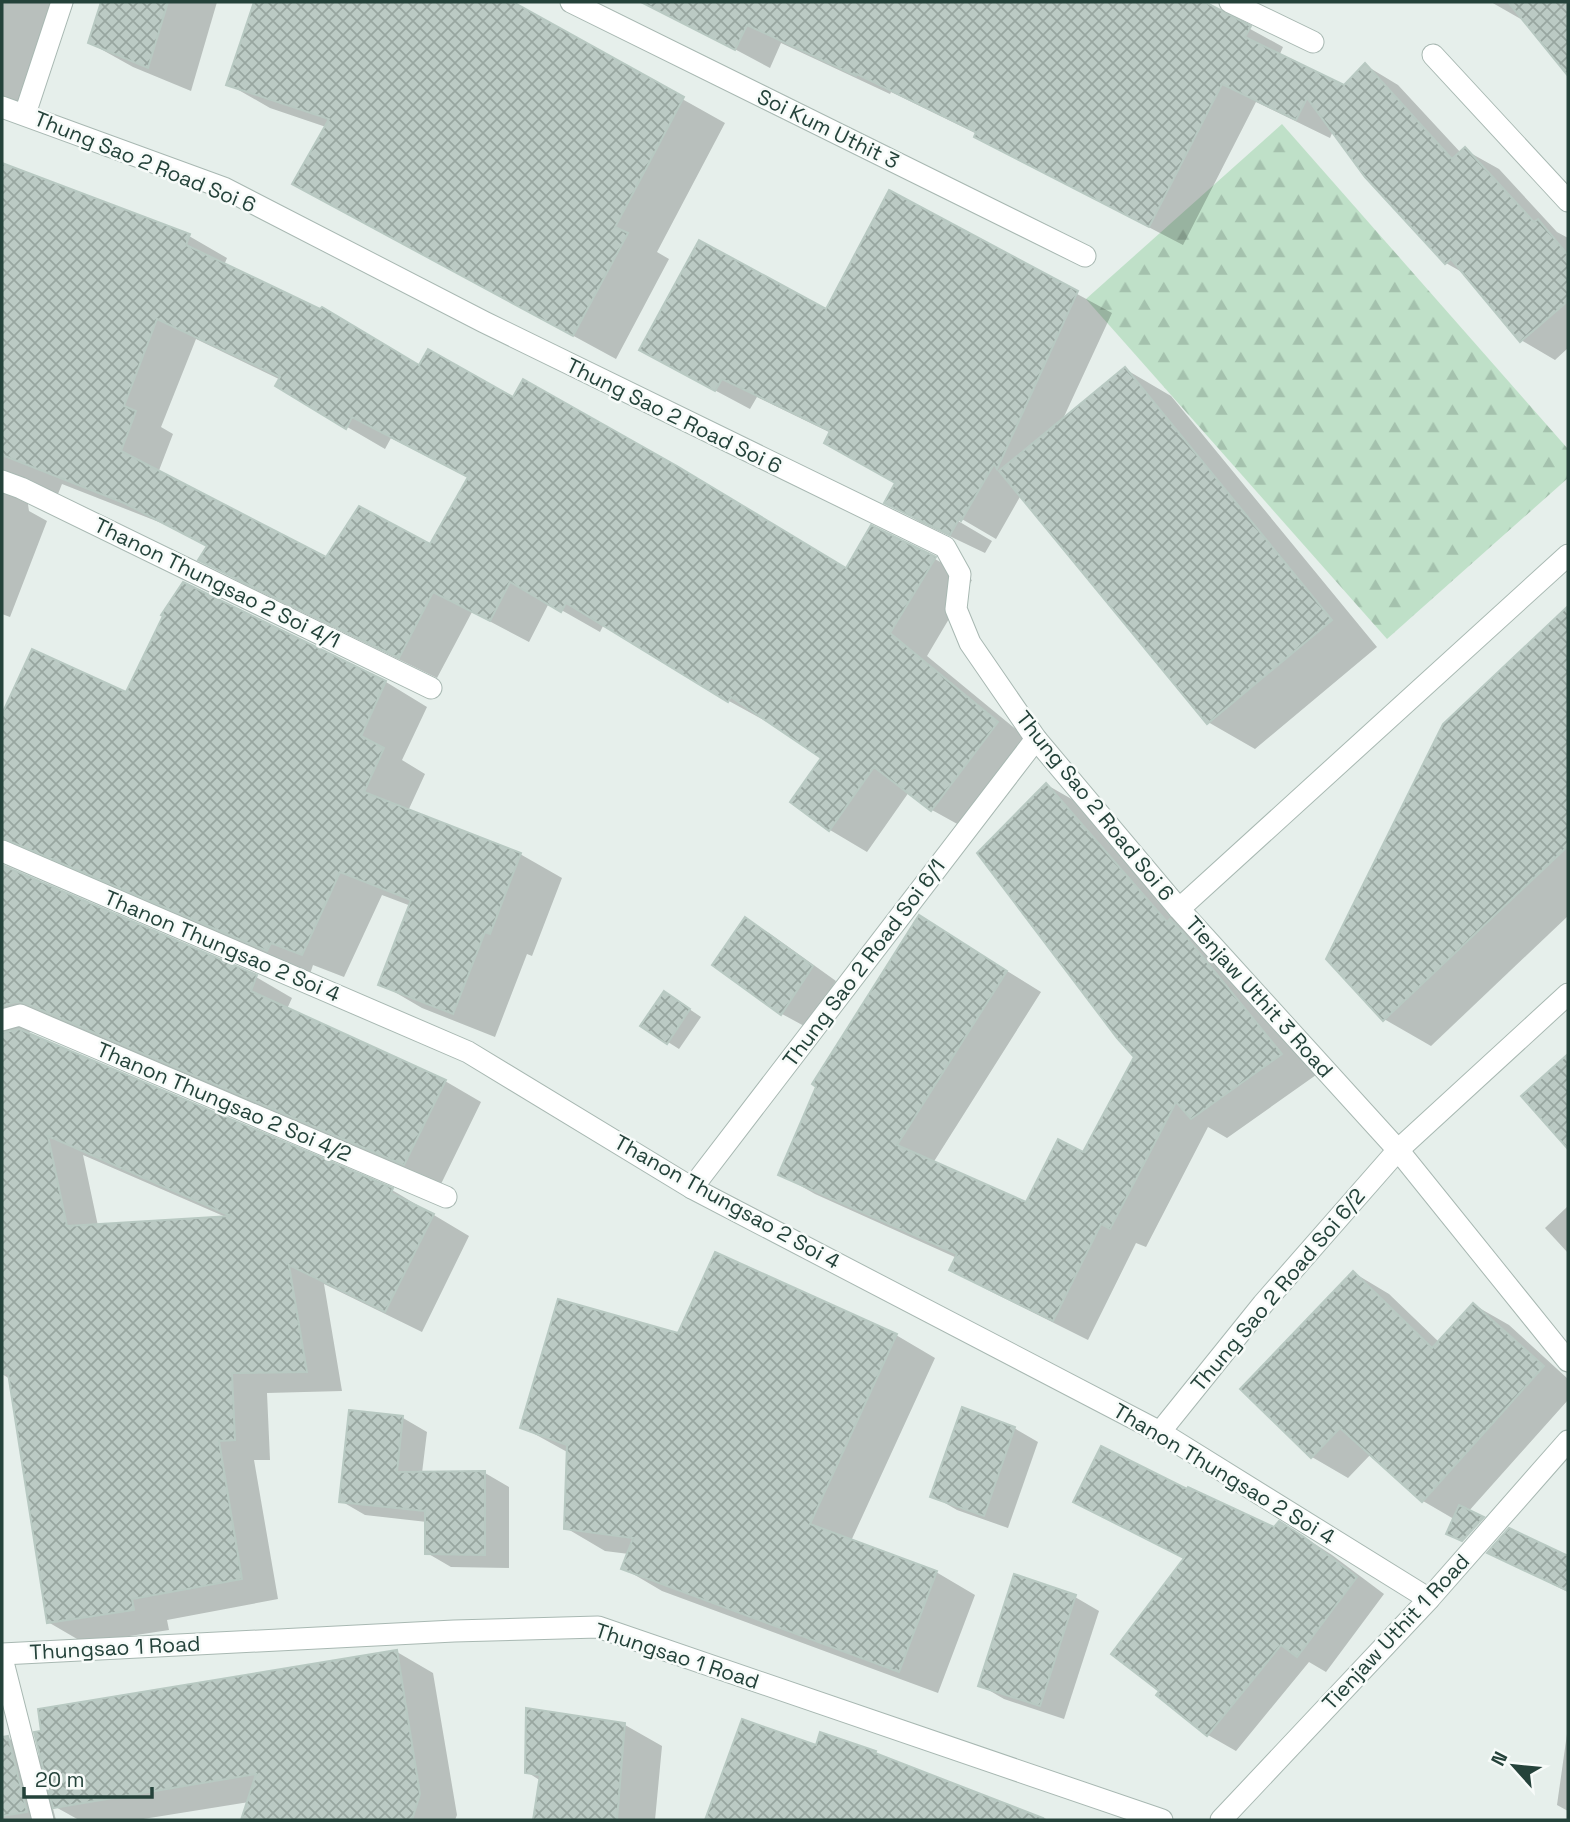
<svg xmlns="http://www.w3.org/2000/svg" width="1570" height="1822" viewBox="0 0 1570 1822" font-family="'Space Grotesk',sans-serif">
  <defs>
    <pattern id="forest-firs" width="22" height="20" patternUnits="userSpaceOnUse" patternTransform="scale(1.75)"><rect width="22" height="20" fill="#bfe0c8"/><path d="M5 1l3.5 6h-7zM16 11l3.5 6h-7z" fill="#a4c1ad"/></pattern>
    <pattern id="building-cross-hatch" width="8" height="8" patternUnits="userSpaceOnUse" patternTransform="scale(1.75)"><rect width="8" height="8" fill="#bbcac4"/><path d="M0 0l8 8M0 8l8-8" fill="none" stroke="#98a6a0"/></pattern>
  </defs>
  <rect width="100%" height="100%" fill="#e6efeb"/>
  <!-- forest -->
  <polygon fill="url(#forest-firs)" points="1282,124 1568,449 1568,478 1387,639 1086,299"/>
  <!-- shadow -->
  <g fill="#0003" fill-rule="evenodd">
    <polygon points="2,2 74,2 35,108 2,98"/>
    <polygon points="103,2 217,2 191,91 133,67 90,43"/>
    <polygon points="256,2 509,2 725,123 657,252 669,259 616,359 294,184 326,127 270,108 228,84"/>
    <polygon points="658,2 1201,2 1283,47 1279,56 1344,87 1365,65 1398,85 1461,153 1465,150 1499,169 1557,232 1568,238 1568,348 1555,360 1521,340 1467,275 1446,263 1333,131 1330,138 1256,102 1183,245 1010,155 977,134 891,92 890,94 781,43 770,68 684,22 687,16"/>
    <polygon points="1491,2 1568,2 1568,66 1526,22"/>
    <path d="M13 169 189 236 227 258 224 265 420 367 514 399 847 570 935 559 972 580 927 656 1035 745 970 831 932 810 909 792 867 852 830 830 823 758 768 720 767 722 729 701 604 624 600 632 549 603 529 642 472 612 437 678 238 581 200 559 208 547 164 524 62 484 58 494 40 489 27 498 29 511 47 521 10 617 2 614V196ZM196 339 281 380 277 386 385 449 391 438 469 478 430 547 327 559 158 473 173 434 161 427Z"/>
    <polygon points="890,192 1112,313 1062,421 1125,369 1171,396 1377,647 1255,749 1208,722 1021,495 996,539 955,515 953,518 992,541 985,553 920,522 886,502 898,483 831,433 757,397 750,409 675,369 827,311"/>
    <polygon points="183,584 386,682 427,707 402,760 425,774 408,811 520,854 562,878 532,956 527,954 495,1037 422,1008 381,984 411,906 382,895 344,977 313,965 310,974 101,884 2,838 2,718 33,652 126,695"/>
    <polygon points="1568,608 1568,916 1431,1046 1384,1019 1444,725"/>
    <polygon points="1047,785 1082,805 1316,1075 1227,1138 1208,1127 1146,1247 1136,1243 1088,1340 986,1289 952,1269 957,1258 815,1194 780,1174 920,917 1041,992 933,1163 1027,1204 1084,1154 1137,1057"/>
    <path d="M15 873 256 977 292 998 287 1009 445 1081 481 1102 441 1184 35 1027 28 1034 392 1190 469 1236 422 1332 324 1284 342 1391 267 1393 270 1460H254L278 1599 167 1620 169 1630 84 1643 48 1622 10 1379 2 1374V875ZM83 1155 228 1218 98 1226Z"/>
    <polygon points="745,920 769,933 836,981 806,1027 782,1014 714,965"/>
    <polygon points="676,1000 701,1017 679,1049 668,1042"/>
    <polygon points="1568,1206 1568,1253 1545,1228"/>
    <polygon points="1354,1273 1389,1294 1440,1343 1474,1305 1509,1325 1568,1379 1568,1400 1459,1522 1423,1501 1371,1454 1348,1478 1312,1457 1242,1389"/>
    <polygon points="679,1335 896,1335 935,1358 851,1541 936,1572 975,1595 938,1693 662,1591 623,1568 629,1554 605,1551 566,1528 569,1453 522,1427"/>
    <polygon points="351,1412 403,1418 427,1432 422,1473 485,1473 509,1487 509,1568 451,1567 427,1553 427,1522 365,1515 341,1501"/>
    <polygon points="1014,1428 1038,1442 1008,1528 957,1510 933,1496"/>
    <polygon points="1188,1491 1274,1530 1307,1539 1332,1555 1384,1594 1326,1672 1309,1662 1236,1751 1208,1735 1186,1559 1075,1501"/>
    <polygon points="1509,1530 1568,1558 1568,1592 1490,1553"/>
    <polygon points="1075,1597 1099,1611 1064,1719 1004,1699 980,1685"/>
    <polygon points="397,1652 433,1673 457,1815 455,1820 243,1820 249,1802 137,1820 79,1820 52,1805 56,1820 2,1820 2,1739 8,1738 43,1758"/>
    <polygon points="743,1721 818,1747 875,1752 887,1759 1049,1820 707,1820"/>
    <polygon points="625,1725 662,1746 655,1820 534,1820 541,1781 527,1772"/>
    <polygon points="1568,1727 1568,1811 1557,1805"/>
  </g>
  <!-- building -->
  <g fill="url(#building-cross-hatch)" stroke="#b8c9c2" stroke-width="2" fill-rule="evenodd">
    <polygon points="101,2 168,2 148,68 88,43"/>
    <polygon points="254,2 513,2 684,97 615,227 628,233 573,336 292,184 329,119 226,85"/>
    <polygon points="641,2 1205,2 1251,26 1245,37 1344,85 1365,63 1452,159 1465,147 1534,222 1538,219 1568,255 1568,301 1520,342 1451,259 1445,264 1365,177 1307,98 1296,120 1222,84 1149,227 974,137 976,132 857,74 856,76 747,25 735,50"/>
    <polygon points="1508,2 1568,2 1568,76"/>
    <path d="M2 163 190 234 186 245 320 309 322 307 419 365 428 349 513 397 523 379 677 466 846 568 871 525 936 557 890 633 998 722 931 811 874 767 829 831 790 802 821 758 731 697 728 702 566 603 561 612 510 582 490 621 433 592 399 658 198 560 207 546 124 503 2 455ZM157 319 280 377 275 386 346 429 352 417 468 477 430 544 359 506 326 557 121 451 136 411 124 406Z"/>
    <polygon points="889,190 1078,291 997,469 994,464 961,521 959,519 950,535 884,503 895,483 824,443 830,431 722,379 715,391 639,350 699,240 826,309"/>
    <polygon points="1125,367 1332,620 1207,724 999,471"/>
    <polygon points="183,582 386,681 361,736 384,748 364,792 521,853 490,934 485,932 453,1014 378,985 411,900 340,872 302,955 271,943 267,951 2,838 2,714 32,649 126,692 163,616 161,615"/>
    <polygon points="1568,606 1568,846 1383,1021 1326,959 1443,724"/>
    <polygon points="1046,783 1167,922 1170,919 1184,934 1282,1054 1191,1119 1176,1102 1110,1229 1101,1224 1053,1321 949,1270 957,1254 778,1175 816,1087 812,1084 919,915 1007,971 897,1145 1026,1202 1058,1139 1083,1152 1134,1057 1117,1038 977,853"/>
    <polygon points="2,865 257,975 251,991 446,1080 404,1165 25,1003 16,1002 2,1006"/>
    <polygon points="745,917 813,966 781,1015 712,965"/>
    <polygon points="664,991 690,1009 667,1044 640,1026"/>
    <path d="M19 1029 393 1188 391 1193 434 1214 385 1312 289 1265 307 1372 232 1373 235 1440 219 1441 242 1579 132 1599 134 1610 47 1623 8 1373 2 1374V1033ZM48 1136 231 1216 67 1226Z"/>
    <polygon points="1568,1054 1568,1149 1521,1096"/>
    <polygon points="715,1252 897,1334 810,1524 937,1571 899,1672 621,1569 633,1538 564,1529 567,1445 520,1428 558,1299 678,1333"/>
    <polygon points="1353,1271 1432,1348 1473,1303 1544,1366 1422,1502 1340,1428 1311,1458 1240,1389"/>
    <polygon points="962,1407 1015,1427 984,1516 930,1497"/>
    <polygon points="349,1410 403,1416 397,1472 485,1471 485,1555 425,1554 425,1511 339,1502"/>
    <polygon points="1101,1446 1187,1489 1188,1487 1274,1527 1279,1521 1304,1537 1357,1577 1297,1657 1281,1645 1207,1736 1156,1695 1159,1691 1111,1654 1184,1558 1073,1502"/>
    <polygon points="1459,1505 1484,1517 1462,1541 1446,1534"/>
    <polygon points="1509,1528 1568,1556 1568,1591 1487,1553"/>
    <polygon points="1014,1574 1076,1595 1040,1706 978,1686"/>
    <polygon points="397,1650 420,1794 412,1820 241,1820 256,1774 53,1808 34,1732 41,1731 38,1709"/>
    <polygon points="526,1708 625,1723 617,1820 533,1820 540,1775 525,1773"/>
    <polygon points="742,1719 816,1745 820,1732 876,1751 875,1753 1043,1818 1042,1820 705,1820"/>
    <polygon points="8,1736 27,1812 2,1816 2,1737"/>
  </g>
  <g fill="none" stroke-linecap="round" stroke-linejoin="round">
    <defs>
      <g id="minor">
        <polyline points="571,2 1085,256"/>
        <polyline points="1230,2 1313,42"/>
        <polyline points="1433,55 1568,201"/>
        <polyline points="2,107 224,188 484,322 945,547 960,574 956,609 970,643 1036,739 1179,909 1398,1150 1568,1361"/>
        <polyline points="25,114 62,2"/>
        <polyline points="2,481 21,488 431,688"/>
        <polyline points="2,851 468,1052 692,1188 1160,1432 1429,1599"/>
        <polyline points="1179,909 1568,555"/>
        <polyline points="2,1020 20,1015 446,1197"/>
        <polyline points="692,1188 1036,739"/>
        <polyline points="1160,1432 1263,1304 1398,1150 1568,994"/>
        <polyline points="2,1654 454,1631 598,1627 1162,1820"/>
        <polyline points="2,1658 43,1820"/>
        <polyline points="1221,1820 1429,1599 1568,1441"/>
      </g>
    </defs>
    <!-- minor casing -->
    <use href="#minor" stroke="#a8b8b2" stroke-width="23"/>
    <!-- minor -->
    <use href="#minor" stroke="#fff" stroke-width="21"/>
  </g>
  <g text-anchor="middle" stroke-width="5" stroke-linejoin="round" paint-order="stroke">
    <!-- street labels -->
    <g font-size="21" fill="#24423a" stroke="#f7fbf9">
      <text transform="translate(828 129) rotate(26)" y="7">Soi Kum Uthit 3</text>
      <text transform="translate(145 162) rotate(22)" y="7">Thung Sao 2 Road Soi 6</text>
      <text transform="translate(674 416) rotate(26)" y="7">Thung Sao 2 Road Soi 6</text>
      <text transform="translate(217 583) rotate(26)" y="7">Thanon Thungsao 2 Soi 4/1</text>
      <text transform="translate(1095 806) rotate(51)" y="7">Thung Sao 2 Road Soi 6</text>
      <text transform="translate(222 946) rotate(23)" y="7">Thanon Thungsao 2 Soi 4</text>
      <text transform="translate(864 963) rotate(-53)" y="7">Thung Sao 2 Road Soi 6/1</text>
      <text transform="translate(1259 997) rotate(48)" y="7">Tienjaw Uthit 3 Road</text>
      <text transform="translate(224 1102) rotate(23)" y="7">Thanon Thungsao 2 Soi 4/2</text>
      <text transform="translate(727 1202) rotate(29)" y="7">Thanon Thungsao 2 Soi 4</text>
      <text transform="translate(1278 1290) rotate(-50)" y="7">Thung Sao 2 Road Soi 6/2</text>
      <text transform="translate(1224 1474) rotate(31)" y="7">Thanon Thungsao 2 Soi 4</text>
      <text transform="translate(1396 1632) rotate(-47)" y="7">Tienjaw Uthit 1 Road</text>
      <text transform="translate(115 1648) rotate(-3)" y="7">Thungsao 1 Road</text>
      <text transform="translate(677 1656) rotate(18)" y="7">Thungsao 1 Road</text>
    </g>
  </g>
  <!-- border -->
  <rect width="1570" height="1822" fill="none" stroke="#24423a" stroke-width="7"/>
  <!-- north arrow -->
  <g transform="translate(1514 1766) rotate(297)" stroke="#f7fbf9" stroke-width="5" paint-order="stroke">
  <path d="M0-5L12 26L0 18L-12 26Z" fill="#24423a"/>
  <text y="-10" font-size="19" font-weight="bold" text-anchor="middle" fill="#24423a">N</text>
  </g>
  <!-- scale -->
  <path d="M24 1787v10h128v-10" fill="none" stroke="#24423a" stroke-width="3.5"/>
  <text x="35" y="1787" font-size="21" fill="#24423a" stroke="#f7fbf9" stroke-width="5" paint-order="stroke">20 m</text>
</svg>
